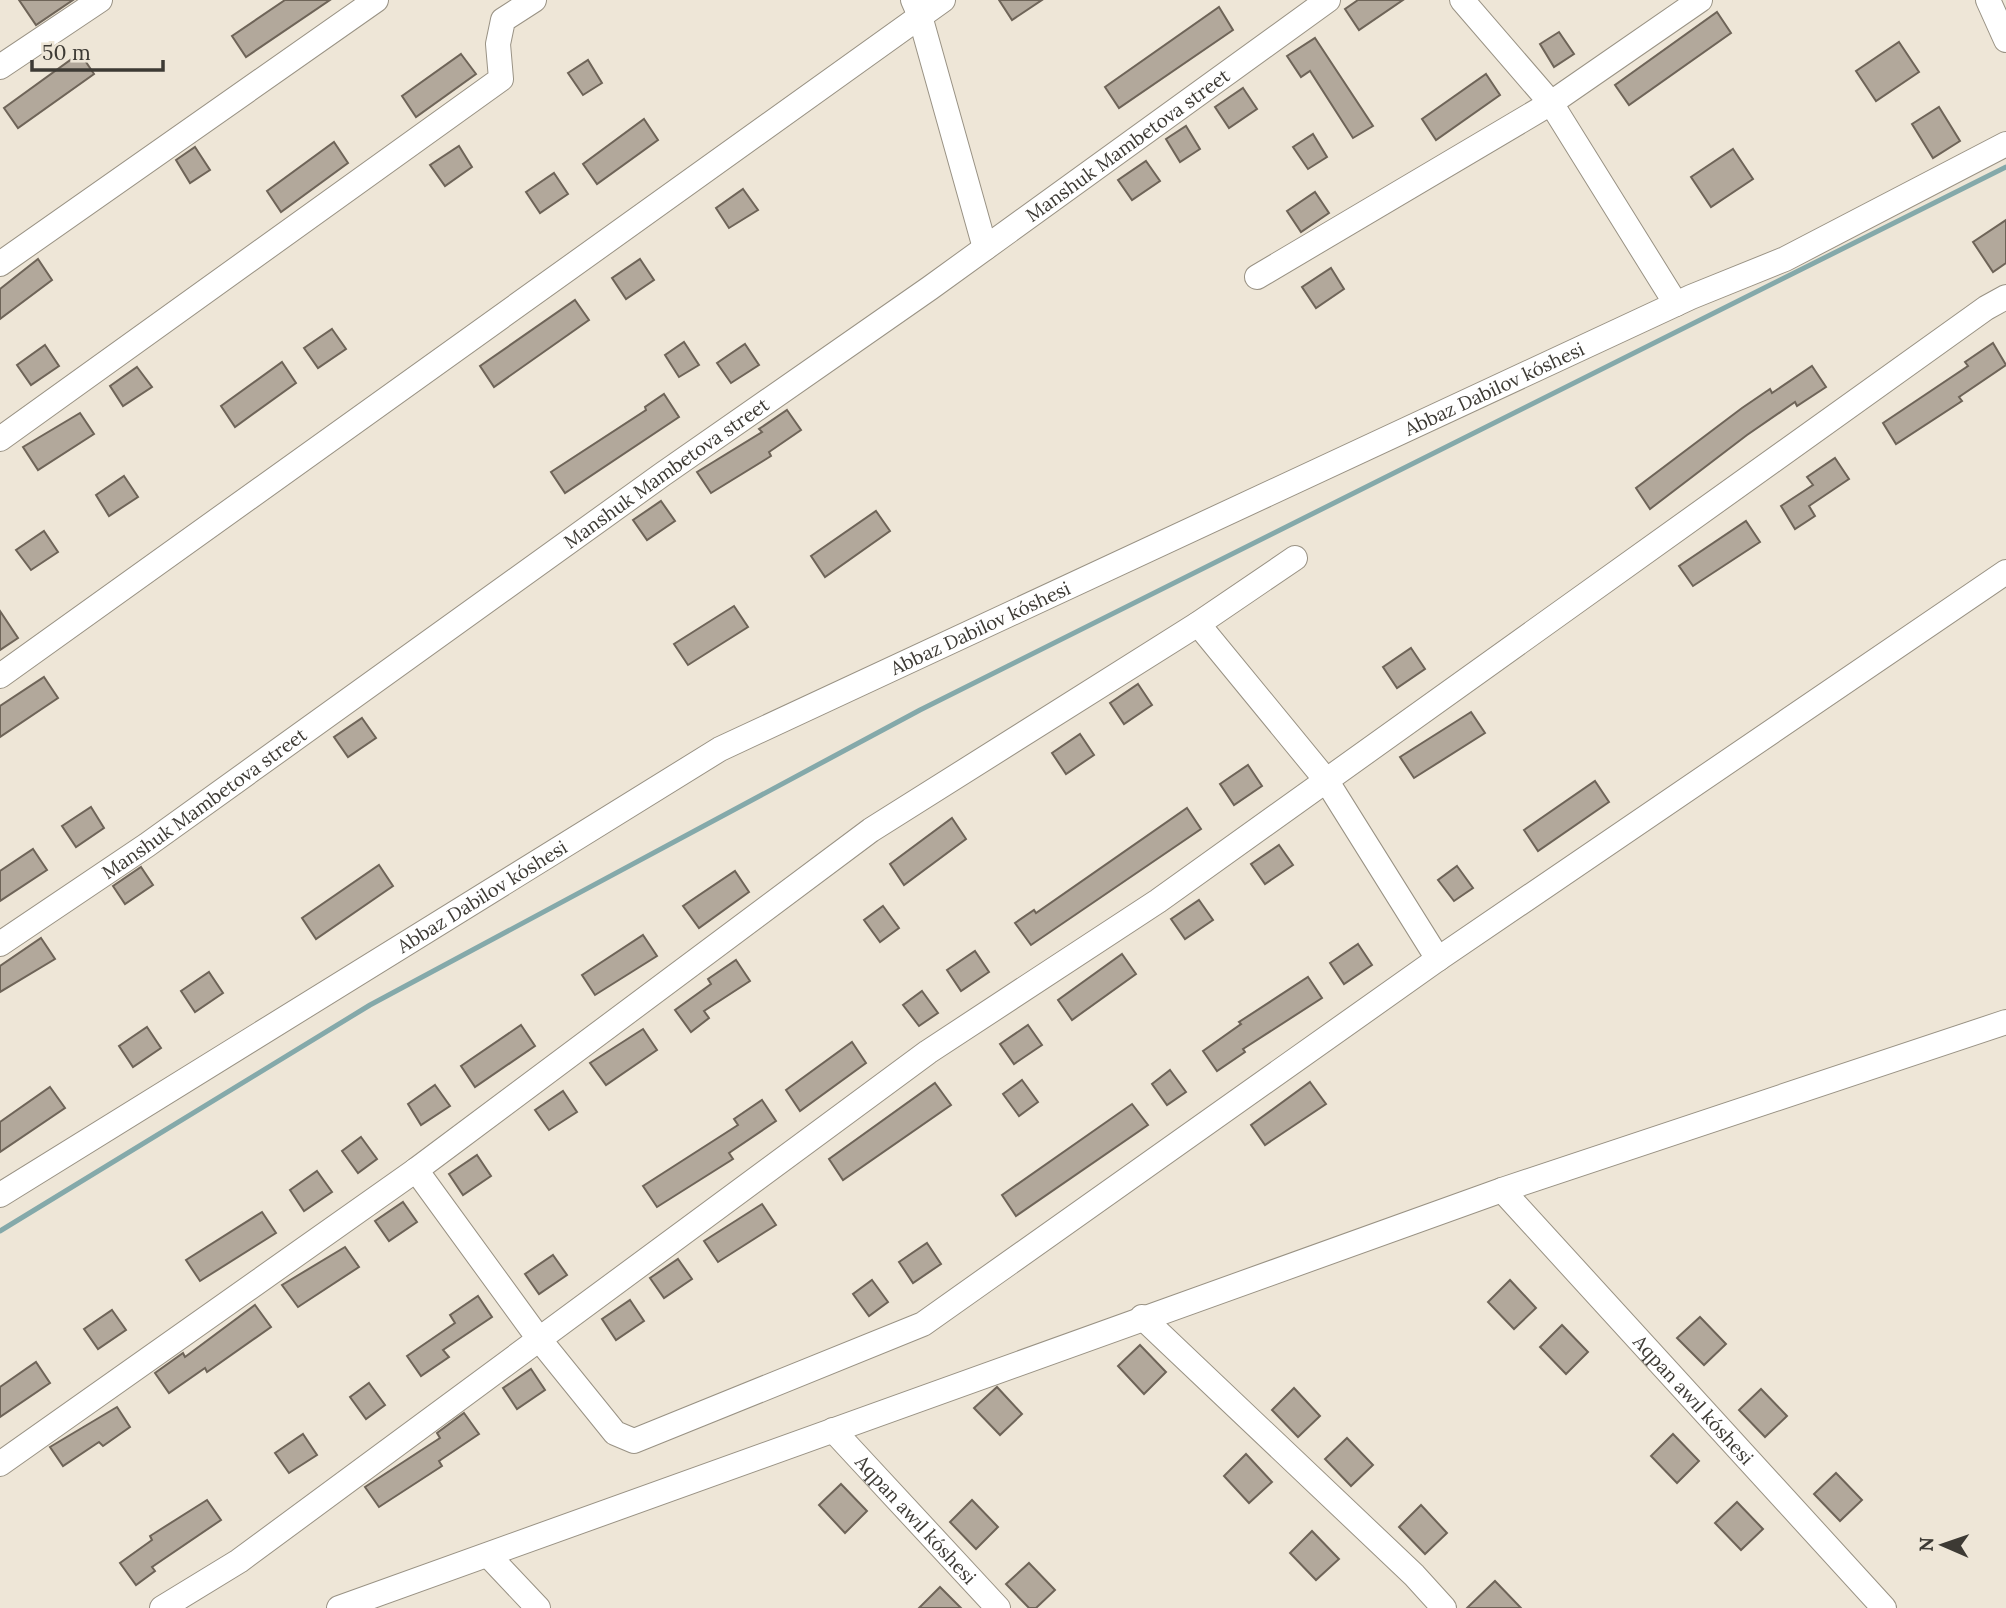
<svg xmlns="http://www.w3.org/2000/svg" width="2006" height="1608" viewBox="0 0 2006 1608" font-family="Lora,serif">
  <rect width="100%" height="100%" fill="#eee6d7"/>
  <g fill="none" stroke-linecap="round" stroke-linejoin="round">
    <!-- stream -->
    <polyline stroke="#84a9aa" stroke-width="5" points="0,1231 370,1005 920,710 2006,167"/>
  </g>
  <!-- building -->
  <g fill="#b2a89b" stroke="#6e6458" stroke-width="2">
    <polygon points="19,0 73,0 36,25"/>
    <polygon points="285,0 330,0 246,57 232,36"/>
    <polygon points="999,0 1042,0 1012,20"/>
    <polygon points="1358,0 1403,0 1359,30 1345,9"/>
    <polygon points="1219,7 1233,30 1119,108 1105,87"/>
    <polygon points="1717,12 1731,33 1629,105 1615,85"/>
    <polygon points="1559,32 1574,54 1554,67 1540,44"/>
    <polygon points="1315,38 1373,126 1353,138 1310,71 1301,77 1287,56"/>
    <polygon points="1899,42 1919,72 1876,101 1856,71"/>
    <polygon points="80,53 94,74 18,128 4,108"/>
    <polygon points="461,54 476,74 416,117 402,96"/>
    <polygon points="588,60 602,83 583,95 568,73"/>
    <polygon points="1486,74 1500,95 1436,140 1422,119"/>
    <polygon points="1243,88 1257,109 1229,128 1215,107"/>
    <polygon points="1939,107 1960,141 1933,158 1912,124"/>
    <polygon points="644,119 658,140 597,184 583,164"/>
    <polygon points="1186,126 1200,149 1180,162 1166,139"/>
    <polygon points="1313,134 1327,157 1308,169 1293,147"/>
    <polygon points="334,142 348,163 281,212 267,191"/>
    <polygon points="459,146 472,167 445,186 430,165"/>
    <polygon points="195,147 210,170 190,183 176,160"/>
    <polygon points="1733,149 1753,179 1711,207 1691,177"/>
    <polygon points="1146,161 1160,181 1132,200 1118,180"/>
    <polygon points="554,173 568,194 540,213 526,192"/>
    <polygon points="743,189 758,210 729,228 716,208"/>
    <polygon points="1315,192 1329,213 1301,232 1287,211"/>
    <polygon points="2006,220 2006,263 1993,272 1973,242"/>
    <polygon points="38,259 52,280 0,319 0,289"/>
    <polygon points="640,259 654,280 626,299 612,278"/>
    <polygon points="1331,268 1344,289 1316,308 1302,287"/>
    <polygon points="575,300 589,320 494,387 480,366"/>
    <polygon points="332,329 346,349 318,368 304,348"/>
    <polygon points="684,342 699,365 679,377 665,355"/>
    <polygon points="1993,343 2006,365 1959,397 1962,401 1896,444 1883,423 1968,366 1965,362"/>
    <polygon points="745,344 759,365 731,383 717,363"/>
    <polygon points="45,345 59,366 31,385 17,365"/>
    <polygon points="282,362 296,383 235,427 221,406"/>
    <polygon points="1812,366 1826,387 1797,406 1795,402 1747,435 1650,509 1636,488 1742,408 1770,389 1772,393"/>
    <polygon points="137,367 152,387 123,406 110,386"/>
    <polygon points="664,394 679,417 565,493 551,472 646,410 645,407"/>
    <polygon points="787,410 801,430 769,452 771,456 711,493 697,472 762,432 759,429"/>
    <polygon points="80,413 94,434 38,470 23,447"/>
    <polygon points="1835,458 1849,479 1809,506 1815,516 1795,529 1781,506 1813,485 1807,477"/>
    <polygon points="124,476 138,497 109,516 96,495"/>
    <polygon points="661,501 675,521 647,540 633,520"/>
    <polygon points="876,511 890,531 825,577 811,556"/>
    <polygon points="1746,521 1760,542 1693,586 1679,566"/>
    <polygon points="44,531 58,552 31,570 16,550"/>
    <polygon points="734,606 748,627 688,665 674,644"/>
    <polygon points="0,611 18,638 0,650"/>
    <polygon points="1411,648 1425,669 1397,688 1383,667"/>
    <polygon points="44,677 58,698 0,737 0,706"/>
    <polygon points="1138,684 1152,705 1124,724 1110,703"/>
    <polygon points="1471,712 1485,733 1414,778 1400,757"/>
    <polygon points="362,718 376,738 348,757 334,737"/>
    <polygon points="1080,734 1094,755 1066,774 1052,753"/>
    <polygon points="1248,765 1262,786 1234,805 1220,784"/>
    <polygon points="1595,781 1609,802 1538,851 1524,830"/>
    <polygon points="91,807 104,828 76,847 62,826"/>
    <polygon points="1187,808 1201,829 1031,945 1015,923 1034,910 1036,913"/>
    <polygon points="952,818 966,839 904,885 890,864"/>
    <polygon points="1279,845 1293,865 1265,884 1251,864"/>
    <polygon points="33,849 47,870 0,901 0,871"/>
    <polygon points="379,865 393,886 316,939 302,918"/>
    <polygon points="1457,866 1473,888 1454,901 1438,880"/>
    <polygon points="141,867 153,885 125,904 113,886"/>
    <polygon points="735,871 749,892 699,928 683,906"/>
    <polygon points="1199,900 1213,920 1185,939 1171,919"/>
    <polygon points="883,906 899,928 880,942 864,920"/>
    <polygon points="643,935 657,956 595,995 582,975"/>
    <polygon points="41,938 55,959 0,992 0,966"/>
    <polygon points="1358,944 1372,965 1344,984 1330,963"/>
    <polygon points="975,951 989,972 961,991 947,970"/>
    <polygon points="1122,954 1136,974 1072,1020 1058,1000"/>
    <polygon points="736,960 750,981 704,1011 709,1018 691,1032 675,1010 711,984 708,979"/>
    <polygon points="209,972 223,993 195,1012 181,991"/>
    <polygon points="1308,977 1322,998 1243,1049 1245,1052 1217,1071 1203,1051 1241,1024 1239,1022"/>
    <polygon points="922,991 938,1013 919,1026 903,1005"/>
    <polygon points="521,1025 535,1046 475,1087 461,1066"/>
    <polygon points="1028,1025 1042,1045 1014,1064 1000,1044"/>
    <polygon points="147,1027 161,1048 133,1067 119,1046"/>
    <polygon points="643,1029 657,1050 606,1085 590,1063"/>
    <polygon points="852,1042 866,1063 800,1111 786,1090"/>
    <polygon points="1170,1070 1186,1092 1167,1105 1152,1084"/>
    <polygon points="1022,1080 1038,1102 1019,1116 1003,1094"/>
    <polygon points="1310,1082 1326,1104 1265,1145 1251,1125"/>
    <polygon points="935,1083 951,1105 843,1180 829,1159"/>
    <polygon points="435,1085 450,1106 421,1125 408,1104"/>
    <polygon points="50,1087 65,1108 0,1152 0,1122"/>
    <polygon points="563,1091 577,1112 549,1130 535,1110"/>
    <polygon points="762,1100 776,1121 729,1153 733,1159 657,1207 643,1186 738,1125 734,1119"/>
    <polygon points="1132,1104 1148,1125 1016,1216 1002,1195"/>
    <polygon points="361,1137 377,1159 358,1173 342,1151"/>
    <polygon points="477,1155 491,1176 463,1195 449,1174"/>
    <polygon points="317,1171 332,1192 304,1211 290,1190"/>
    <polygon points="403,1202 417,1222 389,1241 375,1221"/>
    <polygon points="762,1204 776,1225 718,1262 704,1241"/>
    <polygon points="262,1212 276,1233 200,1281 186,1260"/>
    <polygon points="927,1243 941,1264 913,1283 899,1262"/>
    <polygon points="345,1247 359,1267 298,1307 282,1285"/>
    <polygon points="553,1255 567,1275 539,1294 525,1274"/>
    <polygon points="678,1259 692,1279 664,1298 650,1278"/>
    <polygon points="872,1280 888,1302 869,1316 853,1294"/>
    <polygon points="1510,1280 1536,1308 1514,1329 1488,1302"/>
    <polygon points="478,1296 492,1317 443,1350 449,1357 421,1376 407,1356 455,1323 450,1315"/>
    <polygon points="630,1300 644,1321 616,1340 602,1319"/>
    <polygon points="255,1305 271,1327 207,1372 205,1368 169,1393 155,1373 183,1353 185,1357"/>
    <polygon points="112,1310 126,1330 98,1349 84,1329"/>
    <polygon points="1700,1317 1726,1344 1704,1365 1677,1338"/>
    <polygon points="1562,1325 1588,1352 1566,1374 1540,1347"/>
    <polygon points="1140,1345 1166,1372 1144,1394 1118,1366"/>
    <polygon points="36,1362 50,1383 0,1417 0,1387"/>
    <polygon points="531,1369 545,1390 517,1409 503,1388"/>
    <polygon points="369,1383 385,1405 366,1419 350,1397"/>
    <polygon points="997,1387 1022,1414 1000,1435 974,1408"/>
    <polygon points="1294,1388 1320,1416 1298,1437 1272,1410"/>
    <polygon points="1761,1389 1787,1416 1765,1437 1739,1410"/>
    <polygon points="117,1407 130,1427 103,1446 99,1442 63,1466 50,1447"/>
    <polygon points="464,1413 479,1434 439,1461 442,1466 379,1507 365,1487 440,1438 437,1433"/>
    <polygon points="303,1434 317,1455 289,1473 275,1453"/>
    <polygon points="1673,1434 1699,1461 1677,1483 1651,1456"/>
    <polygon points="1347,1438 1373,1465 1351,1486 1325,1459"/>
    <polygon points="1246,1454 1272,1482 1249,1503 1224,1476"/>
    <polygon points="1836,1473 1862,1500 1840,1521 1814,1494"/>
    <polygon points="841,1484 867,1511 845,1533 819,1505"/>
    <polygon points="207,1500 221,1520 152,1567 155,1571 136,1585 120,1563 152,1540 150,1536"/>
    <polygon points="972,1500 998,1527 976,1549 950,1522"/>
    <polygon points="1737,1502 1763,1529 1741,1550 1715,1523"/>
    <polygon points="1421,1505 1447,1533 1425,1554 1399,1527"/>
    <polygon points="1312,1531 1339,1559 1316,1580 1290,1553"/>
    <polygon points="1029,1563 1055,1590 1036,1608 1029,1608 1006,1584"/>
    <polygon points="1495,1581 1521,1608 1467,1608"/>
    <polygon points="940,1587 961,1608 919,1608"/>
  </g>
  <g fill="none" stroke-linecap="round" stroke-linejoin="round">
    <defs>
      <g id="minor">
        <polyline points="913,0 920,16 985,248"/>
        <polyline points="1462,0 1551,103 1676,304"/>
        <polyline points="1988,0 2006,40"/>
        <polyline points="0,67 100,0"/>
        <polyline points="0,264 376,0"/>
        <polyline points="1257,277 1551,103 1700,0"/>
        <polyline points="0,439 501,79 498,44 503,20 534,0"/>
        <polyline points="1198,624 1326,780 1438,959"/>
        <polyline points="0,676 943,0"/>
        <path id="s1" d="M0 944 147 845 663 474 930 288 1328 0"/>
        <polyline points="416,1170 539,1339 615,1433 634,1441 923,1324 1438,959 2006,572"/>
        <path id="s2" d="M1502 1190 1884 1608"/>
        <path id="s3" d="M0 1195 720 749 1691 297 1785 259 2006 144"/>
        <polyline points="1142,1317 1414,1575 1444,1608"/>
        <path id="s4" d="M833 1430 998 1608"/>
        <polyline points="0,1464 416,1170 871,830 1198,624 1295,558"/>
        <polyline points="489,1556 538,1608"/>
        <polyline points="162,1608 239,1561 928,1052 1158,901 1986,308 2006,297"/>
        <polyline points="339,1608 1502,1190 2006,1022"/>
      </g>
    </defs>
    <!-- minor casing -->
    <use href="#minor" stroke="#999284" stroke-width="26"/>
    <!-- minor -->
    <use href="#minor" stroke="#fff" stroke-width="24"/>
  </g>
  <g text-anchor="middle" stroke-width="7" stroke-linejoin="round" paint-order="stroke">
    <!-- street labels -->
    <g font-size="19" fill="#3d3a34" stroke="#eee6d7">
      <text dy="7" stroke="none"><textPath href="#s1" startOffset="1382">Manshuk Mambetova street</textPath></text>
      <text dy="7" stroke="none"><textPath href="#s3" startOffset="1701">Abbaz Dabilov kóshesi</textPath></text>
      <text dy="7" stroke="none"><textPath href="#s1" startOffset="816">Manshuk Mambetova street</textPath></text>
      <text dy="7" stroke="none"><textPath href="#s3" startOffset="1134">Abbaz Dabilov kóshesi</textPath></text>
      <text dy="7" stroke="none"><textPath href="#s1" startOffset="248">Manshuk Mambetova street</textPath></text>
      <text dy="7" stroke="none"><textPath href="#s3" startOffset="567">Abbaz Dabilov kóshesi</textPath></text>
      <text dy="7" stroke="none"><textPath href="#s2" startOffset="284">Aqpan awıl kóshesi</textPath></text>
      <text dy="7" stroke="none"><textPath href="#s4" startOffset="122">Aqpan awıl kóshesi</textPath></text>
    </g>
  </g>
  <!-- north arrow -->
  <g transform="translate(1943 1545) rotate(272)" stroke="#eee6d7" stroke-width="5" paint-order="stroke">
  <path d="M0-5L12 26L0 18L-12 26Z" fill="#3d3a34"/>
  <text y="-10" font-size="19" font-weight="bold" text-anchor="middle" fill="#3d3a34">N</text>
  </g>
  <!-- scale -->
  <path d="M32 60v10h131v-10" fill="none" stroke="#3d3a34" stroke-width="3.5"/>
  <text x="42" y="60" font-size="21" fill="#3d3a34" stroke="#eee6d7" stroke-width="5" paint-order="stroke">50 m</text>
</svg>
